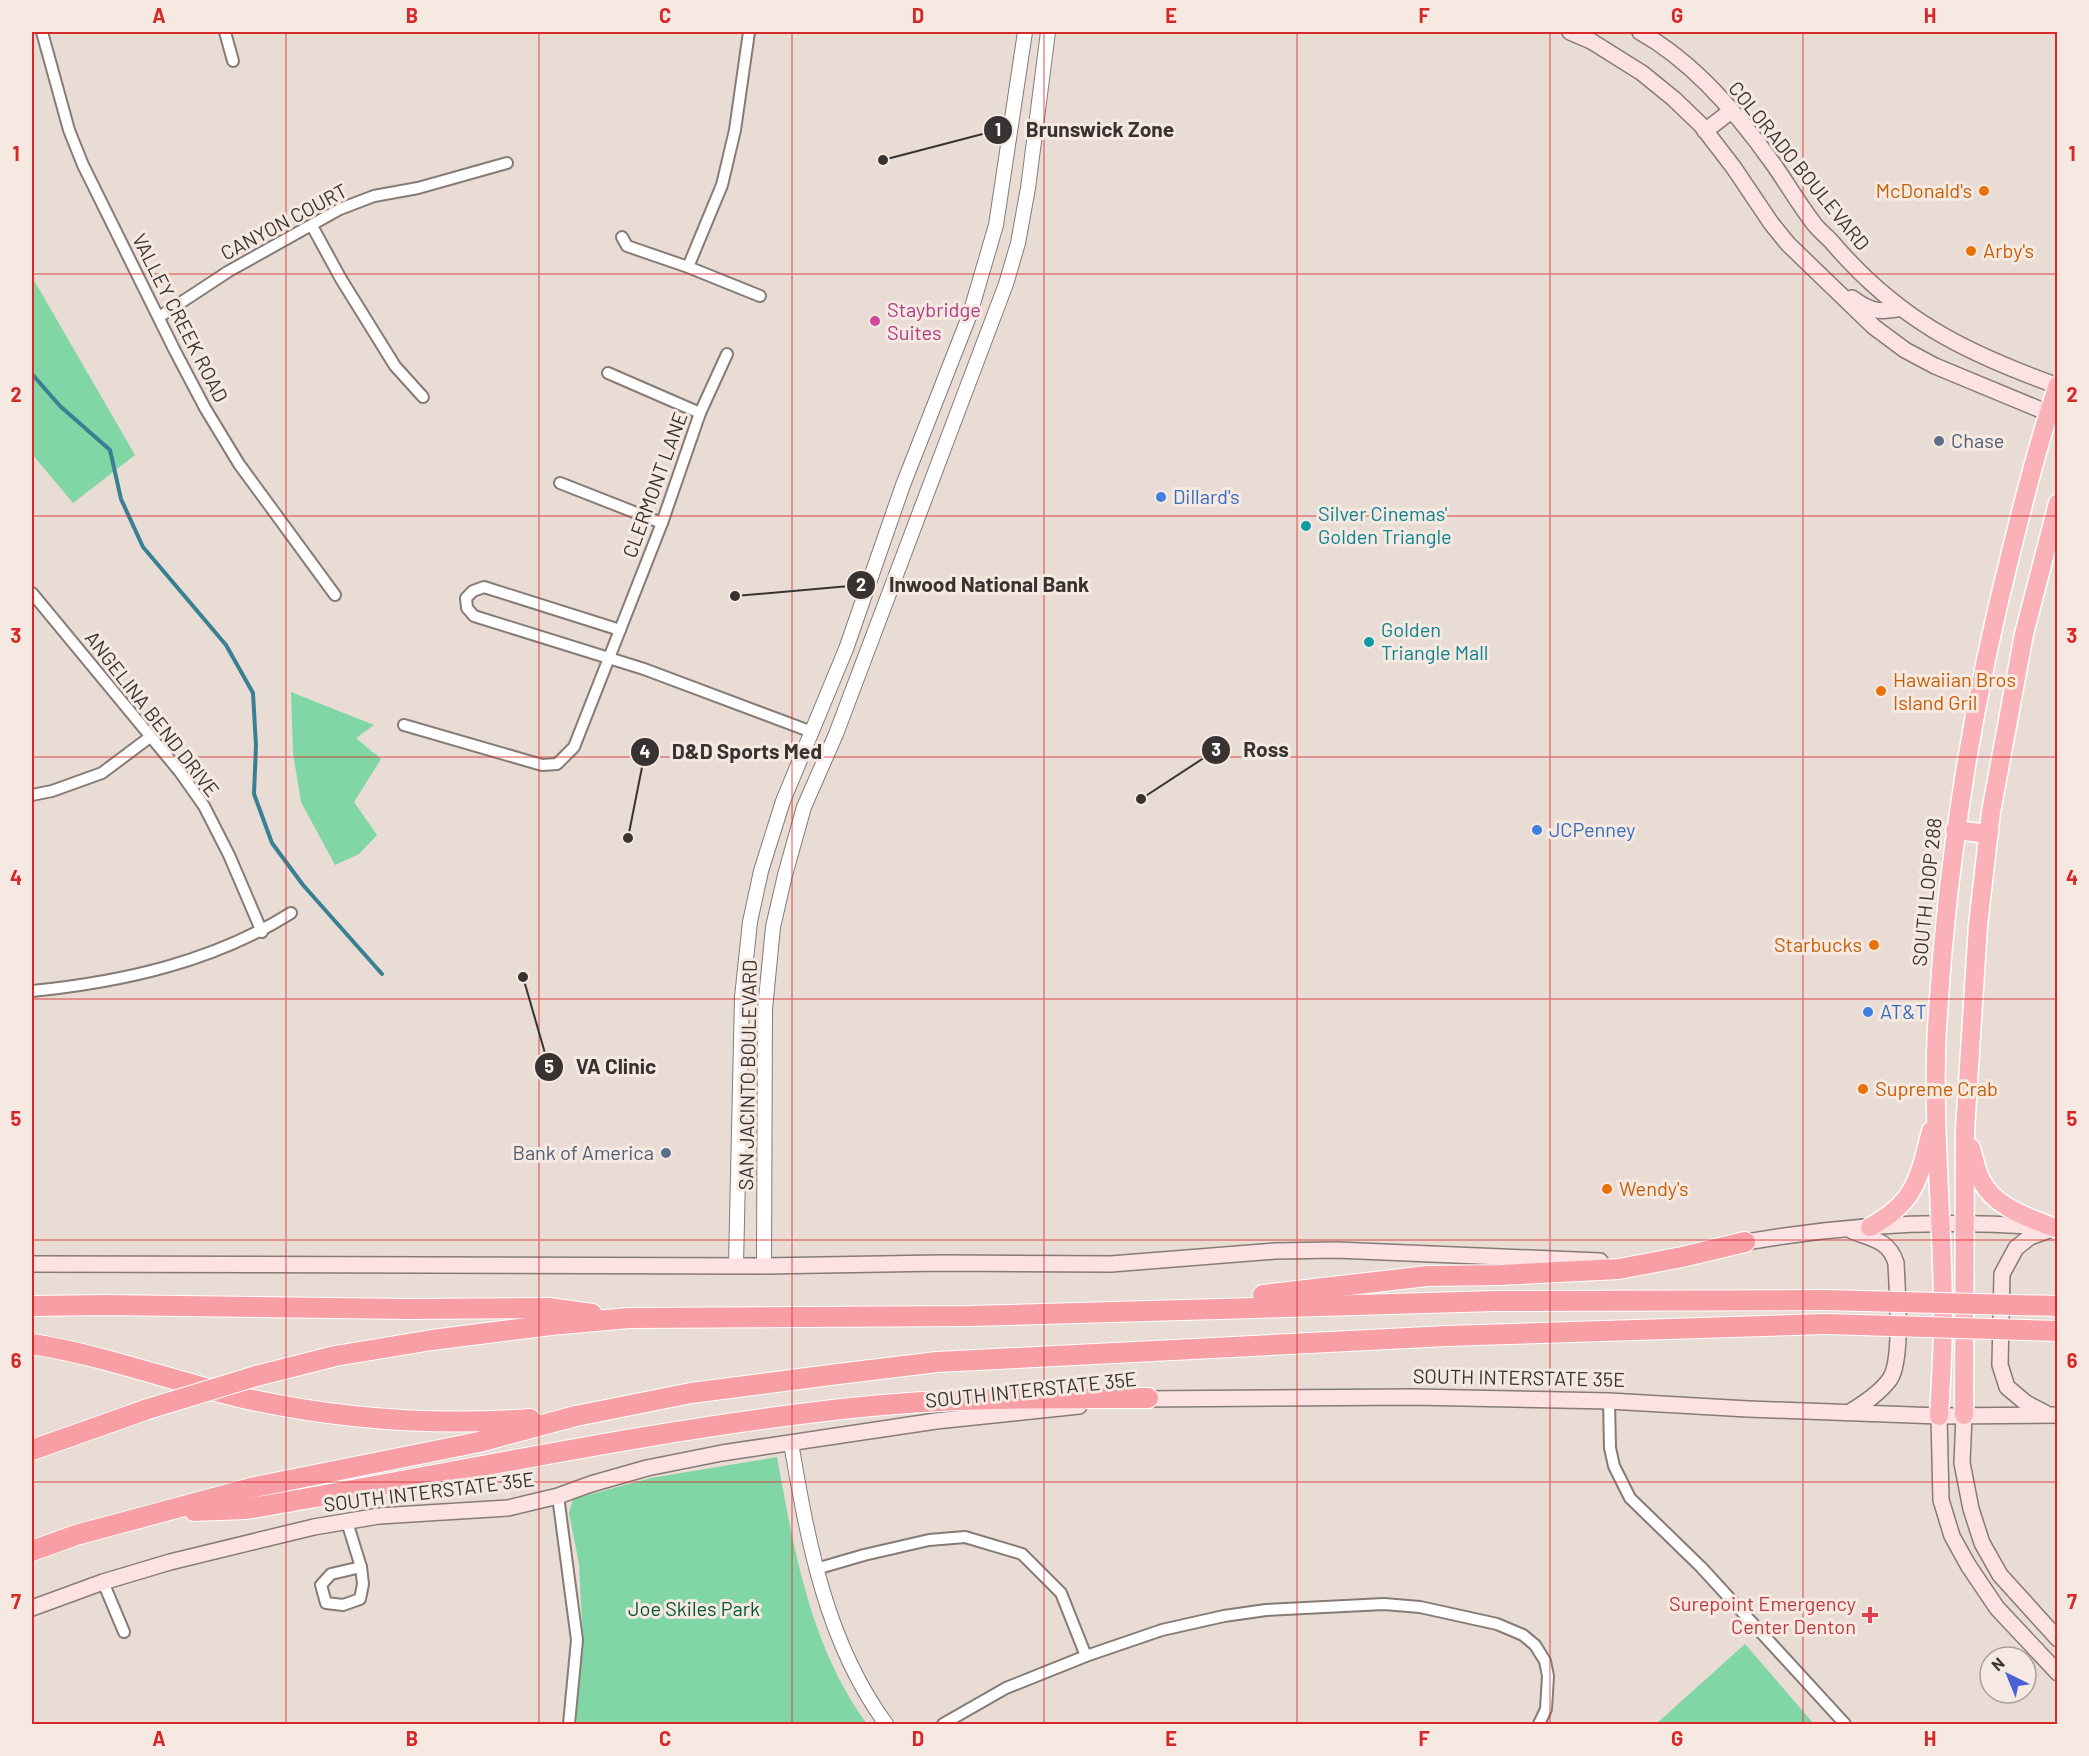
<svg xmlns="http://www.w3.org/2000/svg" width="2089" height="1756" viewBox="0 0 2089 1756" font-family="Barlow,sans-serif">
  <rect width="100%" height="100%" fill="#e8dcd5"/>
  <!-- green -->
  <g fill="#80d6a5">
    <polygon points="32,277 135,455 73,503 32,454"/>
    <polygon points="291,692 374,725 356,738 381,759 354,802 377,835 359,854 335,865 301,802 293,753"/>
    <path d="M777 1457C794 1550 810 1646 867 1724H576L583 1642 579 1564 569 1513 573 1499 651 1478Z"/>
    <polygon points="1745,1644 1814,1724 1656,1724"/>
  </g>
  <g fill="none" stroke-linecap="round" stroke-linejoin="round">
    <!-- stream -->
    <polyline stroke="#388092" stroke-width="4" points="32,374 60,406 110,450 121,499 143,547 226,645 253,693 256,746 254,794 272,843 303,885 382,974"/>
    <defs>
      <g id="minor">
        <polyline points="42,32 69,130 83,165 175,351 205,408 239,464 335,595"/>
        <polyline points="225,32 233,61"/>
        <polyline points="312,226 341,279 395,366 423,397"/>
        <polyline points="622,237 627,246 688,267 760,296"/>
        <polyline points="688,267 722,185 735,130 749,32"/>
        <polyline points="159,317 229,271 340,209 374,196 418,188 507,163"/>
        <polyline points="608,373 700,413"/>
        <polyline points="560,483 662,523"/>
        <polyline points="32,593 180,772 204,806 229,855 262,932"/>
        <polyline points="620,630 484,587 473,591 466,598 467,608 474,616 644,669 812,732"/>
        <polyline points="404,725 542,765 557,764 574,747 662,523 700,413 727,354"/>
        <polyline points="32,795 52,791 102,773 150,737"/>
        <path d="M32 991C122 982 213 962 291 913"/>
        <polyline points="1609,1401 1610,1448 1614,1466 1630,1498 1701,1567 1845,1724"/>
        <polyline points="558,1496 577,1640 569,1724"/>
        <polyline points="347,1522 361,1567"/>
        <polygon points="361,1567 363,1584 360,1599 343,1605 326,1603 321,1585 331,1574"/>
        <polyline points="816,1569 864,1555 929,1540 965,1537 1022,1554 1061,1593 1086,1656"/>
        <polyline points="103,1582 124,1632"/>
        <polyline points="943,1724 1006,1688 1086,1656 1162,1630 1224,1616 1266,1610 1384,1604 1420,1607 1497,1624 1523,1635 1535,1645 1545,1661 1548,1676 1546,1709 1539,1724"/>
      </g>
      <g id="tertiary">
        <polyline points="736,1265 742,997 750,922 761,871 783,801 846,649 903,485 970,314 996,225 1025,32"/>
        <polyline points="764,1266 765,1009 773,927 785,875 804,807 836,734 1006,284 1018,243 1028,188 1048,32"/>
        <path d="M791 1443C808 1542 826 1642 886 1724"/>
      </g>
      <g id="secondary">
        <polyline points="1570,32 1591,41 1642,73 1674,99 1701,125 1734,168 1771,223 1788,244 1874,327 1905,350 1935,366 2058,417"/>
        <path d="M1640 32C1694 62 1738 114 1774 165 1788 185 1800 206 1815 225 1820 231 1826 236 1831 241 1897 319 1963 352 2058 386"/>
        <polyline points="1705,131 1731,111"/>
        <path d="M1852 298C1869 311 1879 313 1901 308"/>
        <path d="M1736 1244C1838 1225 1941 1219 2044 1227"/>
        <polyline points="32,1264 764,1266 940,1263 1111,1264 1275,1251 1336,1250 1600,1261"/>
        <polyline points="1139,1399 1412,1397 1609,1401 1748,1409 1939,1416 2058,1415"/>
        <path d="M1850 1412C1864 1403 1880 1393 1890 1379 1903 1359 1897 1289 1896 1263 1889 1240 1872 1239 1852 1231"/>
        <polyline points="2045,1413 2026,1403 2007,1387 2000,1365 2002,1274 2016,1248 2030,1237 2049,1230"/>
        <polyline points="1964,1415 1962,1463 1971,1509 1982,1543 2000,1575 2058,1639"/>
        <polyline points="1939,1416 1941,1500 1952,1536 1968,1565 1997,1608 2058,1673"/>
        <polyline points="32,1608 103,1582 170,1562 314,1527 379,1516 508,1508 558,1496 591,1484 647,1468 722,1453 936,1421 1079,1406"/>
      </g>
      <g id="trunk">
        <polyline points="1955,830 1989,834"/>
        <path d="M1971 1148C1974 1158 1976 1170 1981 1180 1995 1208 2028 1217 2055 1228"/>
        <path d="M1870 1227C1916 1202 1919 1178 1931 1131"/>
        <polyline points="1964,1415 1965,1130 1978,925 1991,812 2024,634 2058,503"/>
        <path d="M1939 1416C1941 1383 1943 1349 1943 1316 1943 1220 1932 1124 1937 1028 1946 866 1971 709 2011 552 2025 496 2039 440 2058 385"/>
      </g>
      <g id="motorway">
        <polyline points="1263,1295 1427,1276 1500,1275 1619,1269 1682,1257 1745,1242"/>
        <polyline points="32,1306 106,1305 410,1309 549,1308 592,1314"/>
        <path d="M32 1344C102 1355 170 1380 239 1397 335 1419 432 1426 530 1419"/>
        <polyline points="256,1376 335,1356 432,1340 551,1325 629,1318 971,1316 1495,1301 1825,1300"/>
        <polyline points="32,1450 148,1409"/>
        <path d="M194 1511 246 1509C447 1475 647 1430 851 1408 950 1397 1048 1398 1148 1398"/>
        <polyline points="32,1551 76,1535 255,1487 479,1442 576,1416 691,1393 830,1375 937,1362 1447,1336 1825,1324"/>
      </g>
    </defs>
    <!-- minor casing -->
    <use href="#minor" stroke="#867b75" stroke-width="14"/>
    <!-- tertiary casing -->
    <use href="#tertiary" stroke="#867b75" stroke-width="16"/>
    <!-- secondary casing -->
    <use href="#secondary" stroke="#867b75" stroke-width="18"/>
    <!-- trunk casing -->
    <use href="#trunk" stroke="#fff" stroke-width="21"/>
    <!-- motorway casing -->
    <use href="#motorway" stroke="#fff" stroke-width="22"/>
    <!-- minor -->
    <use href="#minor" stroke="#fff" stroke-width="10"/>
    <!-- tertiary -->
    <use href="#tertiary" stroke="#fff" stroke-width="14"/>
    <!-- secondary -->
    <use href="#secondary" stroke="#fde2e4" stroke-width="15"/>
    <!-- trunk -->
    <use href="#trunk" stroke="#fab2b8" stroke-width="18"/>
    <!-- motorway -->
    <use href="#motorway" stroke="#f89fa6" stroke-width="20"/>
    <defs>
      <g id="motorway-bridge">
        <polyline points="1825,1300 2058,1306"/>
        <polyline points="1825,1324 2058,1331"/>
        <polyline points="148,1409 256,1376"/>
      </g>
    </defs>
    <!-- motorway-bridge casing -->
    <use href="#motorway-bridge" stroke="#fff" stroke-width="22" stroke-linecap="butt"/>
    <!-- motorway-bridge -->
    <use href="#motorway-bridge" stroke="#f89fa6" stroke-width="20"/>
  </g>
  <!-- grid -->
  <path fill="none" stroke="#d62828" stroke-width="1.5" stroke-opacity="0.55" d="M286 32V1724M539 32V1724M792 32V1724M1044 32V1724M1297 32V1724M1550 32V1724M1803 32V1724M32 274H2058M32 516H2058M32 757H2058M32 999H2058M32 1240H2058M32 1482H2058"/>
  <!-- markers -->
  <g fill="#e8710a" stroke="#f5e9e2" stroke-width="2">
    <circle cx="1984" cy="191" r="6"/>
    <circle cx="1971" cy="251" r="6"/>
    <circle cx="1881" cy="691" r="6"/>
    <circle cx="1874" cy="945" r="6"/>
    <circle cx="1863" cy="1089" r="6"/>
    <circle cx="1607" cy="1189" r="6"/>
  </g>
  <circle fill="#d1479c" stroke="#f5e9e2" stroke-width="2" cx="875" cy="321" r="6"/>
  <g fill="#5c6f8a" stroke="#f5e9e2" stroke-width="2">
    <circle cx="1939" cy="441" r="6"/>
    <circle cx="666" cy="1153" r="6"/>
  </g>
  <g fill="#3f7fe0" stroke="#f5e9e2" stroke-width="2">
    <circle cx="1161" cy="497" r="6"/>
    <circle cx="1537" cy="830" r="6"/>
    <circle cx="1868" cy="1012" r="6"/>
  </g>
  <g fill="#0f9aa8" stroke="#f5e9e2" stroke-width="2">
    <circle cx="1306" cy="526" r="6"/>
    <circle cx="1369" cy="642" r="6"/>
  </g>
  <path fill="#e0444e" stroke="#f5e9e2" stroke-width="2" d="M1867 1606h6v6h6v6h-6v6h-6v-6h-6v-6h6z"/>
  <g text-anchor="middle" stroke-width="6" stroke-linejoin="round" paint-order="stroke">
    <!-- street labels -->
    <g font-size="20" fill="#383331" stroke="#f5e9e2">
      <text transform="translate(1799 166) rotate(51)" y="7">COLORADO BOULEVARD</text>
      <text transform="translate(284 222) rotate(-28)" y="7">CANYON COURT</text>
      <text transform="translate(180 318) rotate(63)" y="7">VALLEY CREEK ROAD</text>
      <text transform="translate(655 485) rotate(-70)" y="7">CLERMONT LANE</text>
      <text transform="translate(152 714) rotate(52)" y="7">ANGELINA BEND DRIVE</text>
      <text transform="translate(1927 892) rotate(-84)" y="7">SOUTH LOOP 288</text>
      <text transform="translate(748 1075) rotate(-89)" y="7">SAN JACINTO BOULEVARD</text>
      <text transform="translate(1519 1378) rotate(1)" y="7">SOUTH INTERSTATE 35E</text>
      <text transform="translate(1031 1390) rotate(-6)" y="7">SOUTH INTERSTATE 35E</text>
      <text transform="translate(429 1492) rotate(-7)" y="7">SOUTH INTERSTATE 35E</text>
    </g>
    <!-- food labels -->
    <g font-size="20" fill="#c56008" stroke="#f5e9e2" text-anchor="start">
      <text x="1972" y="198" text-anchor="end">McDonald's</text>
      <text x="1983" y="258">Arby's</text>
      <text x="1893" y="687">Hawaiian Bros<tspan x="1893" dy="23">Island Gril</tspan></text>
      <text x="1862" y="952" text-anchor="end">Starbucks</text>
      <text x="1875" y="1096">Supreme Crab</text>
      <text x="1619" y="1196">Wendy's</text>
    </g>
    <!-- hotel labels -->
    <g font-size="20" fill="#b23c85" stroke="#f5e9e2" text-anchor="start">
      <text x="887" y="317">Staybridge<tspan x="887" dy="23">Suites</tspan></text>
    </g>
    <!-- service labels -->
    <g font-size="20" fill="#4e5e75" stroke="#f5e9e2" text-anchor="start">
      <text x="1951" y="448">Chase</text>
      <text x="654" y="1160" text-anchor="end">Bank of America</text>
    </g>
    <!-- shop labels -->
    <g font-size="20" fill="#366cbe" stroke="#f5e9e2" text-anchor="start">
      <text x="1173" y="504">Dillard's</text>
      <text x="1549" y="837">JCPenney</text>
      <text x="1880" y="1019">AT&amp;T</text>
    </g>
    <!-- culture labels -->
    <g font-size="20" fill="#0d838f" stroke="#f5e9e2" text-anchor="start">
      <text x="1318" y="521">Silver Cinemas'<tspan x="1318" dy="23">Golden Triangle</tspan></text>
      <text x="1381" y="637">Golden<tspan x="1381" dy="23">Triangle Mall</tspan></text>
    </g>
    <!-- health labels -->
    <g font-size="20" fill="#be3a42" stroke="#f5e9e2" text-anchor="end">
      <text x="1856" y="1611">Surepoint Emergency<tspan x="1856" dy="23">Center Denton</tspan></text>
    </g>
    <!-- park labels -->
    <g font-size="20" fill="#005532" stroke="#f5e9e2">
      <text x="694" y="1616">Joe Skiles Park</text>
    </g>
  </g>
  <!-- callouts -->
  <path fill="none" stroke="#383331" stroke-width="2" d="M883 160L998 130M735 596L861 585M1141 799L1216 750M628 838L645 752M523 977L549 1067"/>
  <g fill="#383331" stroke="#f5e9e2" stroke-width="2">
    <circle cx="883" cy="160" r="6"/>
    <circle cx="735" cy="596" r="6"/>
    <circle cx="1141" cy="799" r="6"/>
    <circle cx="628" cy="838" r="6"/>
    <circle cx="523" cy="977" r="6"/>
    <circle cx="998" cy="130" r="15"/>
    <circle cx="861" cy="585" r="15"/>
    <circle cx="1216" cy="750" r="15"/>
    <circle cx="645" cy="752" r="15"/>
    <circle cx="549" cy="1067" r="15"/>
  </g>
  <g font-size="18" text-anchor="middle" font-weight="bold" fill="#fff">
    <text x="998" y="136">1</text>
    <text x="861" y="591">2</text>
    <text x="1216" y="756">3</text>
    <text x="645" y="758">4</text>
    <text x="549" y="1073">5</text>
  </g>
  <g font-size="21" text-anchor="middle" font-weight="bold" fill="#383331" stroke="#f5e9e2" stroke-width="6" stroke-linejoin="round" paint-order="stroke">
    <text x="1100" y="137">Brunswick Zone</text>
    <text x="989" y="592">Inwood National Bank</text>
    <text x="1266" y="757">Ross</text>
    <text x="747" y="759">D&amp;D Sports Med</text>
    <text x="616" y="1074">VA Clinic</text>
  </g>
  <!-- border -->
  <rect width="2089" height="1756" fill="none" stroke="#f5e9e2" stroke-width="66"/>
  <!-- north arrow -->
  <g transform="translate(2008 1675) rotate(317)"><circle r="28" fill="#f5e9e2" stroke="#a9a09b" stroke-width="1.5"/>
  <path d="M0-4.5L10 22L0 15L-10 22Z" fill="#4b62d7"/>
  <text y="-9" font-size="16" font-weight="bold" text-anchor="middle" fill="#383331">N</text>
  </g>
  <rect x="33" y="33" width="2023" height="1690" fill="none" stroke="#d62828" stroke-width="2"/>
  <g font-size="20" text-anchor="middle" font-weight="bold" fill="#d62828">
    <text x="159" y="23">A</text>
    <text x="412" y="23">B</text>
    <text x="665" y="23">C</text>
    <text x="918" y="23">D</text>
    <text x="1171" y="23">E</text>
    <text x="1424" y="23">F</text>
    <text x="1677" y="23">G</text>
    <text x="1930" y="23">H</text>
    <text x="16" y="161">1</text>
    <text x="2072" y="161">1</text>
    <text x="16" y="402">2</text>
    <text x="2072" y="402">2</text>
    <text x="16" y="643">3</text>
    <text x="2072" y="643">3</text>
    <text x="16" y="885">4</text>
    <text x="2072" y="885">4</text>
    <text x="16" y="1126">5</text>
    <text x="2072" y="1126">5</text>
    <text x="16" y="1368">6</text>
    <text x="2072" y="1368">6</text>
    <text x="16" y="1609">7</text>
    <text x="2072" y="1609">7</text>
    <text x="159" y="1746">A</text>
    <text x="412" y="1746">B</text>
    <text x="665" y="1746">C</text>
    <text x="918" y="1746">D</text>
    <text x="1171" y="1746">E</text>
    <text x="1424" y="1746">F</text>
    <text x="1677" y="1746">G</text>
    <text x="1930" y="1746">H</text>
  </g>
</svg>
